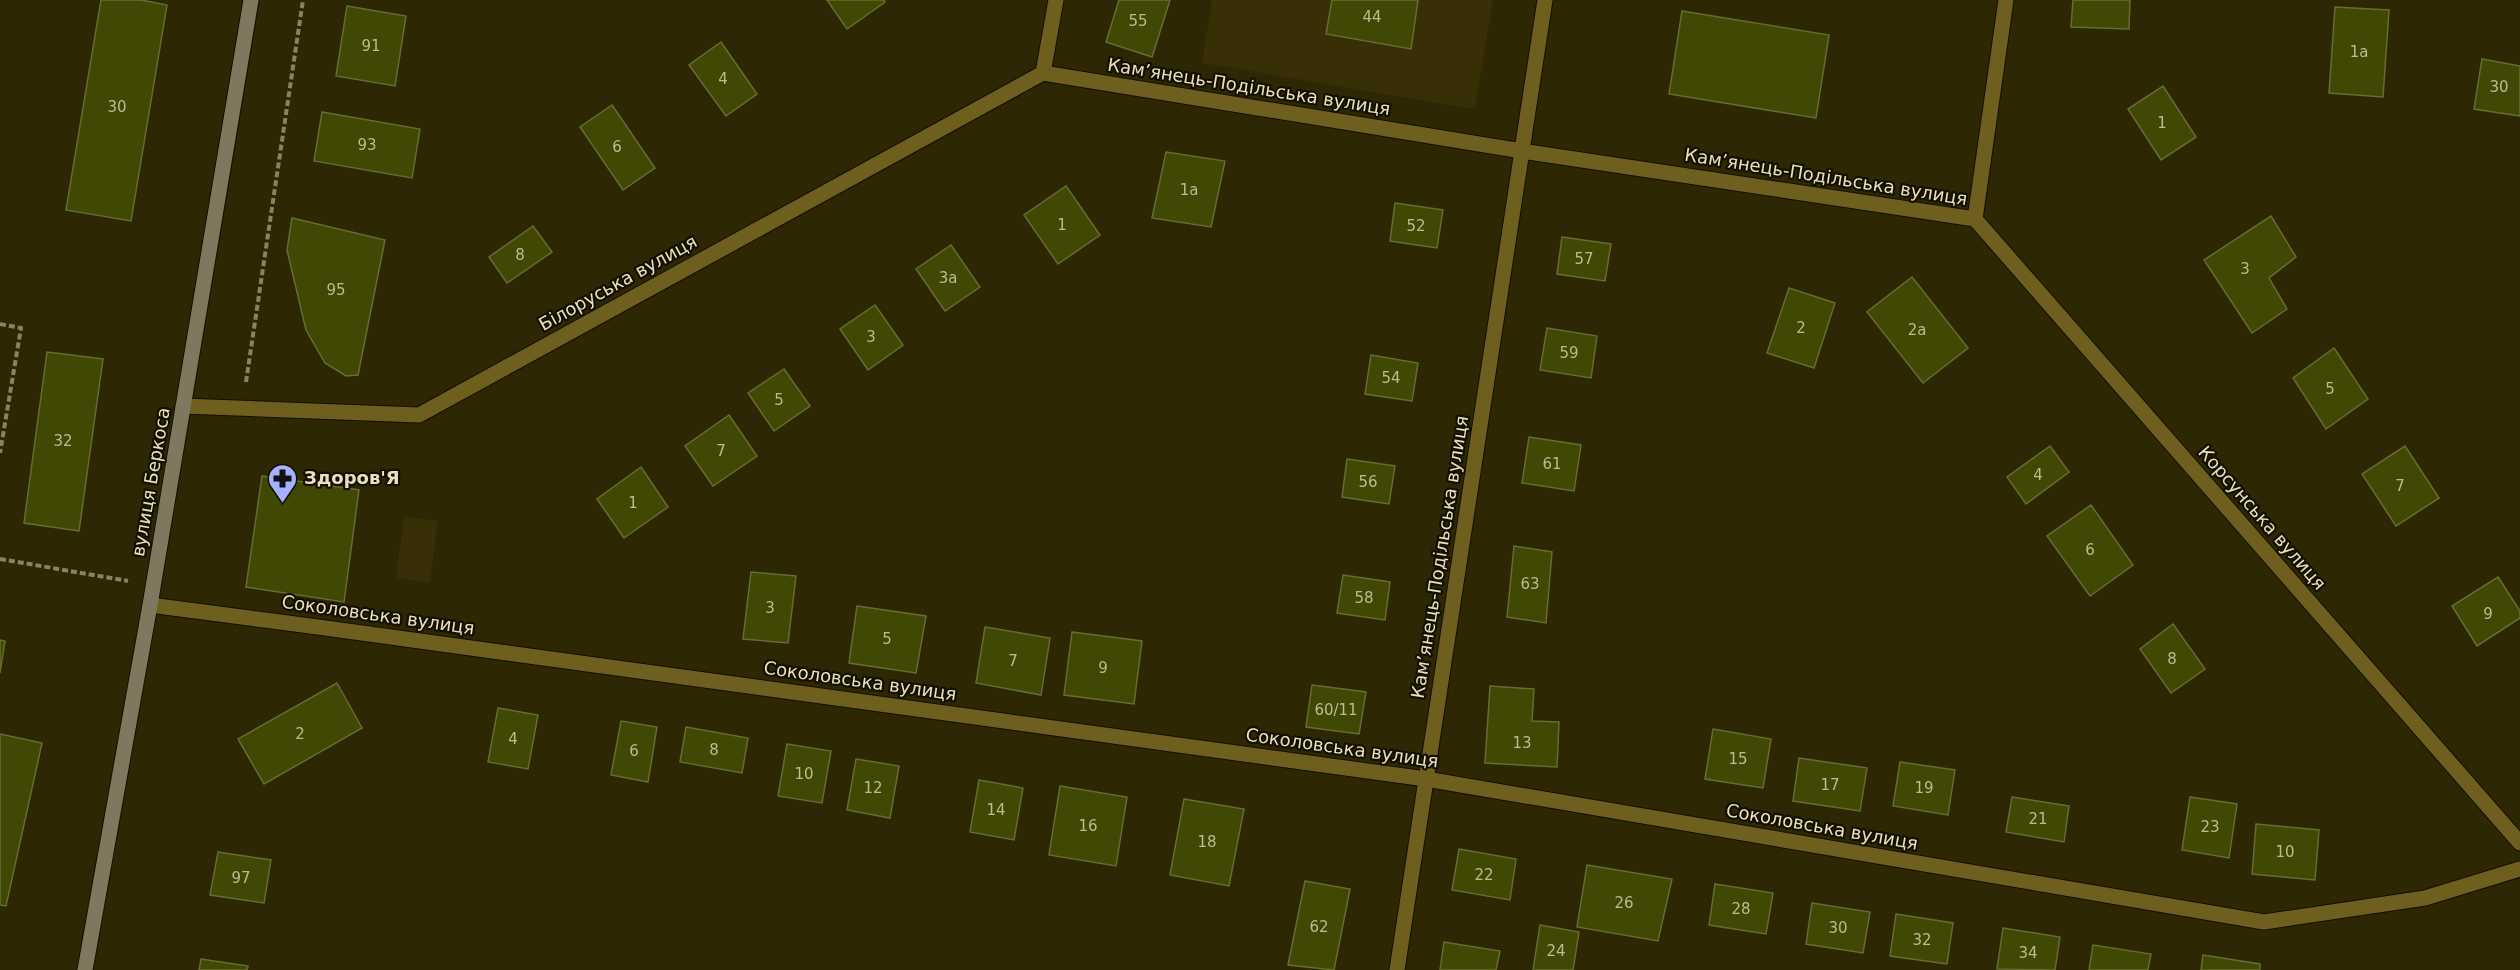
<svg xmlns="http://www.w3.org/2000/svg" width="2520" height="970" viewBox="0 0 2520 970" font-family="'DejaVu Sans',sans-serif">
  <rect width="100%" height="100%" fill="#2e2704"/>
  <!-- built -->
  <g fill="#382f07">
    <polygon points="1212,0 1493,0 1475,109 1202,63"/>
    <polygon points="404,517 438,521 430,583 396,578"/>
  </g>
  <!-- building -->
  <g fill="#404804" stroke="#656d31" stroke-width="1.5">
    <polygon points="101,0 141,0 167,5 131,221 66,210"/>
    <polygon points="827,0 884,0 885,2 847,29"/>
    <polygon points="1119,0 1170,0 1152,57 1106,42"/>
    <polygon points="1332,0 1418,0 1411,49 1326,34"/>
    <polygon points="2073,0 2130,0 2129,29 2071,27"/>
    <polygon points="347,6 406,16 395,86 336,76"/>
    <polygon points="2335,7 2389,10 2383,97 2329,93"/>
    <polygon points="1682,11 1829,35 1816,118 1669,94"/>
    <polygon points="721,42 757,94 726,116 689,65"/>
    <polygon points="2482,59 2520,66 2520,116 2474,109"/>
    <polygon points="2163,86 2196,137 2161,160 2128,109"/>
    <polygon points="612,105 655,168 623,190 580,127"/>
    <polygon points="322,112 420,129 412,178 314,161"/>
    <polygon points="1166,152 1225,161 1211,227 1152,218"/>
    <polygon points="1066,186 1100,235 1058,264 1024,215"/>
    <polygon points="1395,203 1443,210 1437,248 1390,241"/>
    <polygon points="2271,216 2296,257 2269,278 2287,309 2252,333 2204,260"/>
    <polygon points="292,218 385,240 358,375 346,376 325,363 306,330 287,250"/>
    <polygon points="533,226 552,252 507,283 489,257"/>
    <polygon points="1562,237 1611,244 1605,281 1557,274"/>
    <polygon points="951,245 980,287 945,311 916,269"/>
    <polygon points="1912,277 1968,348 1923,383 1867,312"/>
    <polygon points="1789,288 1835,303 1814,368 1767,353"/>
    <polygon points="875,305 903,345 868,370 840,329"/>
    <polygon points="1547,328 1597,336 1591,378 1540,370"/>
    <polygon points="2334,348 2368,399 2326,429 2293,378"/>
    <polygon points="47,352 103,359 79,531 24,523"/>
    <polygon points="1371,355 1418,363 1412,401 1365,394"/>
    <polygon points="784,369 810,406 774,431 748,393"/>
    <polygon points="729,415 757,456 713,486 685,446"/>
    <polygon points="1529,437 1581,445 1574,491 1522,483"/>
    <polygon points="2050,446 2069,472 2026,504 2007,477"/>
    <polygon points="2405,446 2439,498 2396,526 2362,474"/>
    <polygon points="1347,459 1395,466 1389,504 1342,497"/>
    <polygon points="641,467 668,507 624,538 597,499"/>
    <polygon points="262,476 359,490 344,602 246,587"/>
    <polygon points="2091,505 2133,565 2090,596 2047,536"/>
    <polygon points="1514,546 1552,552 1546,623 1507,617"/>
    <polygon points="751,572 796,576 788,643 743,639"/>
    <polygon points="1343,575 1390,582 1385,620 1337,613"/>
    <polygon points="2498,577 2520,611 2520,618 2477,646 2452,606"/>
    <polygon points="857,606 926,616 916,673 849,663"/>
    <polygon points="2173,624 2205,669 2171,693 2140,649"/>
    <polygon points="985,627 1050,638 1041,695 976,683"/>
    <polygon points="1072,632 1142,641 1134,704 1064,695"/>
    <polygon points="0,640 5,641 0,673"/>
    <polygon points="337,683 362,728 264,784 238,739"/>
    <polygon points="1312,685 1366,692 1359,734 1306,727"/>
    <polygon points="1490,686 1534,689 1532,721 1559,722 1557,767 1485,763"/>
    <polygon points="498,708 538,715 528,769 488,762"/>
    <polygon points="621,721 657,727 648,782 611,775"/>
    <polygon points="686,727 748,738 742,773 680,762"/>
    <polygon points="1713,729 1771,739 1763,788 1705,779"/>
    <polygon points="0,734 42,743 6,906 0,905"/>
    <polygon points="787,744 831,751 822,803 778,796"/>
    <polygon points="1799,758 1867,768 1860,811 1793,801"/>
    <polygon points="856,759 899,766 890,818 847,810"/>
    <polygon points="1900,762 1955,770 1948,815 1893,806"/>
    <polygon points="979,780 1023,788 1014,840 970,832"/>
    <polygon points="1060,786 1127,797 1116,866 1049,855"/>
    <polygon points="2012,797 2069,806 2064,842 2006,832"/>
    <polygon points="2190,797 2237,804 2229,858 2182,850"/>
    <polygon points="1184,799 1244,809 1229,886 1170,875"/>
    <polygon points="2256,824 2319,830 2315,880 2252,874"/>
    <polygon points="1459,849 1516,859 1510,900 1452,890"/>
    <polygon points="218,852 271,860 264,903 210,895"/>
    <polygon points="1587,865 1672,879 1658,941 1577,927"/>
    <polygon points="1305,881 1350,889 1334,970 1288,965"/>
    <polygon points="1715,884 1773,893 1766,934 1709,925"/>
    <polygon points="1812,903 1870,912 1863,953 1806,944"/>
    <polygon points="1896,914 1953,923 1947,964 1890,956"/>
    <polygon points="1540,925 1579,932 1573,970 1533,970"/>
    <polygon points="2003,928 2060,937 2055,970 1997,969"/>
    <polygon points="1444,942 1500,951 1496,970 1440,970"/>
    <polygon points="2093,945 2151,954 2148,970 2089,970"/>
    <polygon points="2203,955 2260,964 2260,970 2201,970"/>
    <polygon points="201,959 248,966 247,970 199,970"/>
  </g>
  <g fill="none" stroke-linecap="round" stroke-linejoin="round">
    <defs>
      <g id="street">
        <polyline points="1056,0 1043,73 1522,151 1975,219 2006,0"/>
        <polyline points="1975,219 2520,843"/>
        <polyline points="183,406 419,415 1043,73"/>
        <polyline points="150,605 318,627 1426,779 2264,922 2425,898 2520,869"/>
        <polyline points="1397,970 1545,0"/>
      </g>
      <polyline id="secondary" points="85,970 150,605 251,0"/>
    </defs>
    <!-- street casing -->
    <use href="#street" stroke="#141000" stroke-width="17"/>
    <!-- secondary casing -->
    <use href="#secondary" stroke="#141000" stroke-width="17"/>
    <!-- path -->
    <g stroke="#8a8362" stroke-width="4" stroke-dasharray="6 3" stroke-linecap="butt">
      <polyline points="0,324 21,328 0,453"/>
      <polyline points="246,382 303,0"/>
      <polyline points="0,559 128,581"/>
    </g>
    <!-- street -->
    <use href="#street" stroke="#6e5f1e" stroke-width="15"/>
    <!-- secondary -->
    <use href="#secondary" stroke="#7f785f" stroke-width="15"/>
  </g>
  <!-- icons -->
  <defs>
    <symbol id="pharmacy-pin" viewBox="-11 -11 22 30"><path d="M0 17L-7.5 6A9.5 9.5 0 1 1 7.5 6Z" fill="#a5b1fc" stroke="#150f00"/><path d="M-2-6h4v4h4v4h-4v4h-4v-4h-4v-4h4Z" fill="#111"/></symbol>
  </defs>
  <g fill-rule="evenodd">
    <use href="#pharmacy-pin" x="266" y="462" width="33" height="45"/>
  </g>
  <g text-anchor="middle" stroke-width="4.5" stroke-linejoin="round" paint-order="stroke">
    <!-- number labels -->
    <g font-size="15" fill="#beba92">
      <text x="1372" y="22">44</text>
      <text x="1138" y="26">55</text>
      <text x="371" y="51">91</text>
      <text x="2359" y="57">1а</text>
      <text x="723" y="84">4</text>
      <text x="2499" y="92">30</text>
      <text x="117" y="112">30</text>
      <text x="2162" y="128">1</text>
      <text x="367" y="150">93</text>
      <text x="617" y="152">6</text>
      <text x="1189" y="195">1а</text>
      <text x="1062" y="230">1</text>
      <text x="1416" y="231">52</text>
      <text x="520" y="260">8</text>
      <text x="1584" y="264">57</text>
      <text x="2245" y="274">3</text>
      <text x="948" y="283">3а</text>
      <text x="336" y="295">95</text>
      <text x="1801" y="333">2</text>
      <text x="1917" y="335">2а</text>
      <text x="871" y="342">3</text>
      <text x="1569" y="358">59</text>
      <text x="1391" y="383">54</text>
      <text x="2330" y="394">5</text>
      <text x="779" y="405">5</text>
      <text x="63" y="446">32</text>
      <text x="721" y="456">7</text>
      <text x="1552" y="469">61</text>
      <text x="2038" y="480">4</text>
      <text x="1368" y="487">56</text>
      <text x="2400" y="491">7</text>
      <text x="633" y="508">1</text>
      <text x="2090" y="555">6</text>
      <text x="1530" y="589">63</text>
      <text x="1364" y="603">58</text>
      <text x="770" y="613">3</text>
      <text x="2488" y="619">9</text>
      <text x="887" y="644">5</text>
      <text x="2172" y="664">8</text>
      <text x="1013" y="666">7</text>
      <text x="1103" y="673">9</text>
      <text x="1336" y="715">60/11</text>
      <text x="300" y="739">2</text>
      <text x="513" y="744">4</text>
      <text x="1522" y="748">13</text>
      <text x="714" y="755">8</text>
      <text x="634" y="756">6</text>
      <text x="1738" y="764">15</text>
      <text x="804" y="779">10</text>
      <text x="1830" y="790">17</text>
      <text x="873" y="793">12</text>
      <text x="1924" y="793">19</text>
      <text x="996" y="815">14</text>
      <text x="2038" y="824">21</text>
      <text x="1088" y="831">16</text>
      <text x="2210" y="832">23</text>
      <text x="1207" y="847">18</text>
      <text x="2285" y="857">10</text>
      <text x="1484" y="880">22</text>
      <text x="241" y="883">97</text>
      <text x="1624" y="908">26</text>
      <text x="1741" y="914">28</text>
      <text x="1319" y="932">62</text>
      <text x="1838" y="933">30</text>
      <text x="1922" y="945">32</text>
      <text x="1556" y="956">24</text>
      <text x="2028" y="958">34</text>
    </g>
    <!-- street labels -->
    <g font-size="18" fill="#e8e0c1" stroke="#150f00">
      <text transform="translate(1249 87) rotate(9)" y="6">Кам’янець-Подільська вулиця</text>
      <text transform="translate(1826 177) rotate(9)" y="6">Кам’янець-Подільська вулиця</text>
      <text transform="translate(618 283) rotate(-29)" y="6">Білоруська вулиця</text>
      <text transform="translate(151 482) rotate(-80)" y="6">вулиця Беркоса</text>
      <text transform="translate(2262 518) rotate(49)" y="6">Корсунська вулиця</text>
      <text transform="translate(1440 557) rotate(-81)" y="6">Кам’янець-Подільська вулиця</text>
      <text transform="translate(378 615) rotate(8)" y="6">Соколовська вулиця</text>
      <text transform="translate(860 681) rotate(8)" y="6">Соколовська вулиця</text>
      <text transform="translate(1342 748) rotate(8)" y="6">Соколовська вулиця</text>
      <text transform="translate(1822 827) rotate(10)" y="6">Соколовська вулиця</text>
    </g>
    <!-- poi labels -->
    <g font-size="18" font-weight="bold" fill="#e8e0c1" stroke="#150f00" text-anchor="start">
      <text x="304" y="484">Здоров'Я</text>
    </g>
  </g>
</svg>
